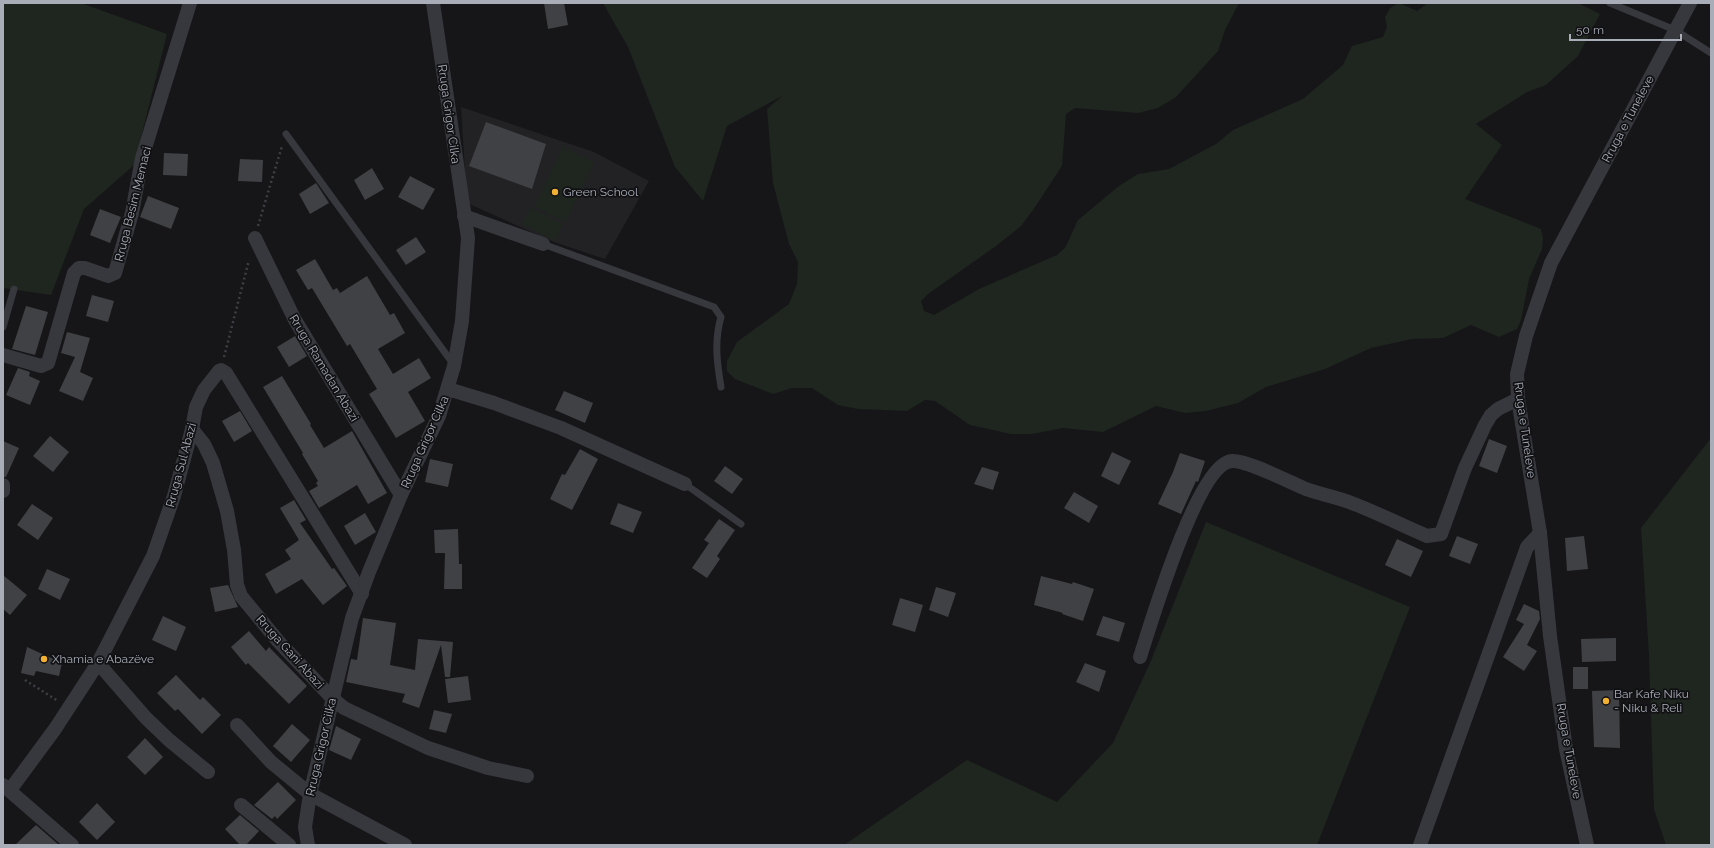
<svg xmlns="http://www.w3.org/2000/svg" width="1714" height="848" viewBox="0 0 1714 848" font-family="Raleway,sans-serif">
  <rect width="100%" height="100%" fill="#161618"/>
  <!-- built -->
  <polygon fill="#222225" points="461,107 594,152 649,181 605,259 554,242 467,203"/>
  <!-- green -->
  <g fill="#1e261f">
    <polygon points="3,3 81,3 167,34 134,165 84,209 51,295 3,288"/>
    <polygon points="603,3 1239,3 1225,30 1218,51 1176,97 1158,108 1138,113 1075,108 1066,114 1062,166 1033,210 1021,226 996,246 928,294 921,301 924,311 934,315 979,289 1057,255 1065,248 1078,220 1119,186 1138,174 1169,169 1216,144 1233,130 1303,99 1343,65 1352,46 1383,37 1387,27 1385,17 1390,8 1399,3 1417,11 1428,3 1578,3 1600,14 1578,56 1546,85 1527,92 1476,124 1502,145 1465,199 1541,229 1543,239 1542,249 1529,279 1521,320 1517,329 1499,337 1471,325 1443,338 1412,339 1371,348 1325,369 1266,387 1238,403 1206,411 1185,413 1156,406 1103,432 1063,428 1032,434 1011,434 970,425 935,401 925,400 907,411 858,409 838,405 812,388 792,388 773,394 735,379 727,371 727,361 737,342 789,304 797,284 798,262 789,244 773,183 767,109 782,96 727,126 703,201 675,167 628,47"/>
    <polygon points="563,147 594,162 566,222 534,207"/>
    <polygon points="531,208 563,224 555,241 522,224"/>
    <polygon points="1711,438 1711,845 1666,845 1654,809 1649,656 1641,528"/>
    <polygon points="1206,522 1410,607 1317,845 844,845 967,760 1057,802 1113,743 1150,663"/>
  </g>
  <!-- building -->
  <g fill="#404145">
    <polygon points="544,3 564,3 568,25 548,29"/>
    <polygon points="486,122 546,144 532,189 469,166"/>
    <polygon points="164,153 188,154 187,176 163,175"/>
    <polygon points="240,159 263,160 262,182 238,181"/>
    <polygon points="372,168 384,189 365,200 354,180"/>
    <polygon points="410,176 435,189 423,210 398,197"/>
    <polygon points="316,183 329,203 310,214 299,194"/>
    <polygon points="148,196 179,208 171,229 140,217"/>
    <polygon points="100,209 121,217 110,243 90,235"/>
    <polygon points="416,237 426,252 406,265 396,250"/>
    <polygon points="315,259 333,290 337,288 340,293 367,276 390,315 394,313 405,333 378,349 393,374 419,358 431,378 408,392 425,421 396,438 369,394 377,389 350,344 347,346 312,288 308,290 296,270"/>
    <polygon points="92,295 114,301 108,322 86,316"/>
    <polygon points="26,306 48,312 35,355 12,349"/>
    <polygon points="67,332 90,338 80,372 93,378 83,401 59,391 75,357 61,353"/>
    <polygon points="295,336 307,356 289,367 277,347"/>
    <polygon points="18,368 30,372 29,376 40,381 30,405 6,395"/>
    <polygon points="282,376 311,424 310,425 324,448 352,431 387,493 368,504 357,485 319,508 309,491 318,486 316,483 318,481 302,454 303,453 263,387"/>
    <polygon points="564,391 593,403 585,423 555,410"/>
    <polygon points="240,411 252,431 234,442 222,421"/>
    <polygon points="50,436 69,452 53,472 33,456"/>
    <polygon points="1489,439 1507,446 1497,473 1479,466"/>
    <polygon points="3,441 19,448 6,477 3,477"/>
    <polygon points="580,449 598,459 572,510 550,499 562,474 565,475"/>
    <polygon points="1112,452 1131,461 1119,485 1101,476"/>
    <polygon points="1180,453 1205,461 1198,482 1196,481 1181,514 1158,504 1173,472"/>
    <polygon points="430,459 453,464 448,487 425,482"/>
    <polygon points="725,466 743,479 732,494 714,481"/>
    <polygon points="982,467 999,472 993,490 974,484"/>
    <polygon points="1074,492 1098,506 1089,523 1064,508"/>
    <polygon points="294,500 306,520 300,523 332,569 334,568 347,586 323,605 302,579 276,594 265,574 291,559 285,550 299,540 280,508"/>
    <polygon points="618,503 642,512 633,533 610,524"/>
    <polygon points="32,504 53,518 38,540 17,525"/>
    <polygon points="365,513 376,532 355,545 344,526"/>
    <polygon points="719,519 735,530 717,556 720,559 707,578 692,568 709,543 704,540"/>
    <polygon points="458,529 459,564 462,564 462,589 444,589 445,553 435,553 434,530"/>
    <polygon points="1457,536 1478,544 1470,564 1449,556"/>
    <polygon points="1584,536 1588,569 1567,571 1565,538"/>
    <polygon points="1397,539 1423,551 1411,577 1385,565"/>
    <polygon points="47,569 70,579 60,600 38,589"/>
    <polygon points="3,575 27,595 10,615 3,609"/>
    <polygon points="1041,576 1072,584 1073,582 1094,589 1083,621 1062,614 1063,613 1034,605"/>
    <polygon points="228,585 238,607 215,612 210,588"/>
    <polygon points="936,587 956,593 948,617 929,610"/>
    <polygon points="900,598 923,605 915,632 892,625"/>
    <polygon points="1524,604 1539,611 1540,619 1527,645 1537,651 1524,671 1503,657 1524,624 1516,620"/>
    <polygon points="163,616 186,627 176,651 152,640"/>
    <polygon points="1103,616 1125,623 1119,642 1096,635"/>
    <polygon points="363,618 396,623 390,665 415,670 418,639 453,642 450,677 445,677 441,645 419,708 402,702 405,694 346,682 351,659 357,660"/>
    <polygon points="249,631 266,651 269,647 307,686 289,704 248,663 246,665 231,647"/>
    <polygon points="1616,638 1616,661 1582,662 1581,639"/>
    <polygon points="27,647 62,663 59,676 36,671 34,676 21,673"/>
    <polygon points="1085,663 1106,671 1099,692 1076,682"/>
    <rect x="1573" y="667" width="15" height="22"/>
    <polygon points="176,675 200,700 203,697 221,715 202,734 178,709 175,711 157,693"/>
    <polygon points="468,676 471,700 448,703 445,679"/>
    <polygon points="1619,690 1620,748 1594,747 1592,691"/>
    <polygon points="434,710 452,714 446,733 429,729"/>
    <polygon points="292,724 310,740 291,762 273,746"/>
    <polygon points="336,726 361,739 351,760 329,750"/>
    <polygon points="145,738 163,757 145,775 127,757"/>
    <polygon points="278,782 296,800 277,819 275,816 272,819 254,805"/>
    <polygon points="97,803 115,822 97,840 79,822"/>
    <polygon points="240,815 259,831 246,845 240,845 225,829"/>
    <polygon points="36,825 59,845 15,845"/>
  </g>
  <g fill="none" stroke-linecap="round" stroke-linejoin="round">
    <!-- path -->
    <g stroke="#3d3f44" stroke-width="2.5" stroke-dasharray="2 3" stroke-linecap="butt">
      <polyline points="258,226 282,146"/>
      <polyline points="224,357 249,260"/>
      <polyline points="25,680 58,701"/>
    </g>
    <!-- lane -->
    <g stroke="#37383d" stroke-width="7">
      <polyline points="1610,3 1675,30 1711,53"/>
      <polyline points="286,134 454,365"/>
      <path d="M543 244 714 307 721 317C714 341 717 363 721 387"/>
      <polyline points="3,327 14,289"/>
      <polyline points="685,484 741,524"/>
    </g>
    <!-- street -->
    <g stroke="#37383d" stroke-width="14">
      <polyline points="464,216 543,244"/>
      <polyline points="255,238 295,320 401,495"/>
      <polyline points="3,355 41,366 48,363 74,273 79,268 85,268 108,276 115,273 132,213 142,158 190,3"/>
      <polyline points="448,389 494,403 561,428 685,484"/>
      <polyline points="192,429 204,444 213,463 227,511 234,550 237,585 241,596 278,641 333,699 344,708 428,748 488,768 527,776"/>
      <polyline points="3,485 3,491"/>
      <path d="M1140 657C1150 626 1198 463 1232 461 1247 460 1289 482 1306 489 1320 494 1335 497 1349 502 1376 512 1401 525 1427 536L1441 534 1465 468 1485 425 1491 415 1498 409 1518 399"/>
      <polyline points="98,663 146,718 169,740 208,772"/>
      <polyline points="237,725 271,762 310,794 405,845"/>
      <polyline points="3,785 72,845"/>
      <polyline points="10,790 55,729 98,663 153,556 174,496 192,429 196,407 204,390 219,371 221,370 226,373 362,594"/>
      <polyline points="241,805 289,845"/>
      <polyline points="308,845 305,827 310,794 352,618 369,572 401,495 439,416 454,366 462,321 468,238 433,3"/>
      <polyline points="1420,845 1527,547 1540,533"/>
      <polyline points="1587,845 1566,749 1550,636 1540,533 1518,399 1517,374 1526,336 1551,263 1690,3"/>
    </g>
  </g>
  <!-- markers -->
  <g fill="#f2b134" stroke="#111113" stroke-width="1.5">
    <circle cx="555" cy="192" r="4"/>
    <circle cx="44" cy="659" r="4"/>
    <circle cx="1606" cy="701" r="4"/>
  </g>
  <g text-anchor="middle" stroke-width="3.5" stroke-linejoin="round" paint-order="stroke">
    <!-- street labels -->
    <g font-size="12" fill="#a8adb8" stroke="#111113">
      <text transform="translate(449 114) rotate(82)" y="4">Rruga Grigor Cilka</text>
      <text transform="translate(1628 119) rotate(-62)" y="4">Rruga e Tuneleve</text>
      <text transform="translate(133 204) rotate(-76)" y="4">Rruga Besim Memaci</text>
      <text transform="translate(324 368) rotate(59)" y="4">Rruga Ramadan Abazi</text>
      <text transform="translate(1525 430) rotate(82)" y="4">Rruga e Tuneleve</text>
      <text transform="translate(425 442) rotate(-66)" y="4">Rruga Grigor Cilka</text>
      <text transform="translate(181 465) rotate(-75)" y="4">Rruga Sul Abazi</text>
      <text transform="translate(290 652) rotate(48)" y="4">Rruga Gani Abazi</text>
      <text transform="translate(321 747) rotate(-77)" y="4">Rruga Grigor Cilka</text>
      <text transform="translate(1569 751) rotate(80)" y="4">Rruga e Tuneleve</text>
    </g>
    <!-- poi labels -->
    <g font-size="12" fill="#a8adb8" stroke="#111113" text-anchor="start">
      <text x="563" y="196">Green School</text>
      <text x="52" y="663">Xhamia e Abazëve</text>
      <text x="1614" y="698">Bar Kafe Niku<tspan x="1614" dy="14">- Niku &amp; Reli</tspan></text>
    </g>
  </g>
  <!-- border -->
  <rect width="1714" height="848" fill="none" stroke="#a8adb8" stroke-width="8"/>
  <!-- scale -->
  <path d="M1570 34v6h111v-6" fill="none" stroke="#a8adb8" stroke-width="2"/>
  <text x="1576" y="34" font-size="12" fill="#a8adb8" stroke="#111113" stroke-width="3" paint-order="stroke">50 m</text>
</svg>
